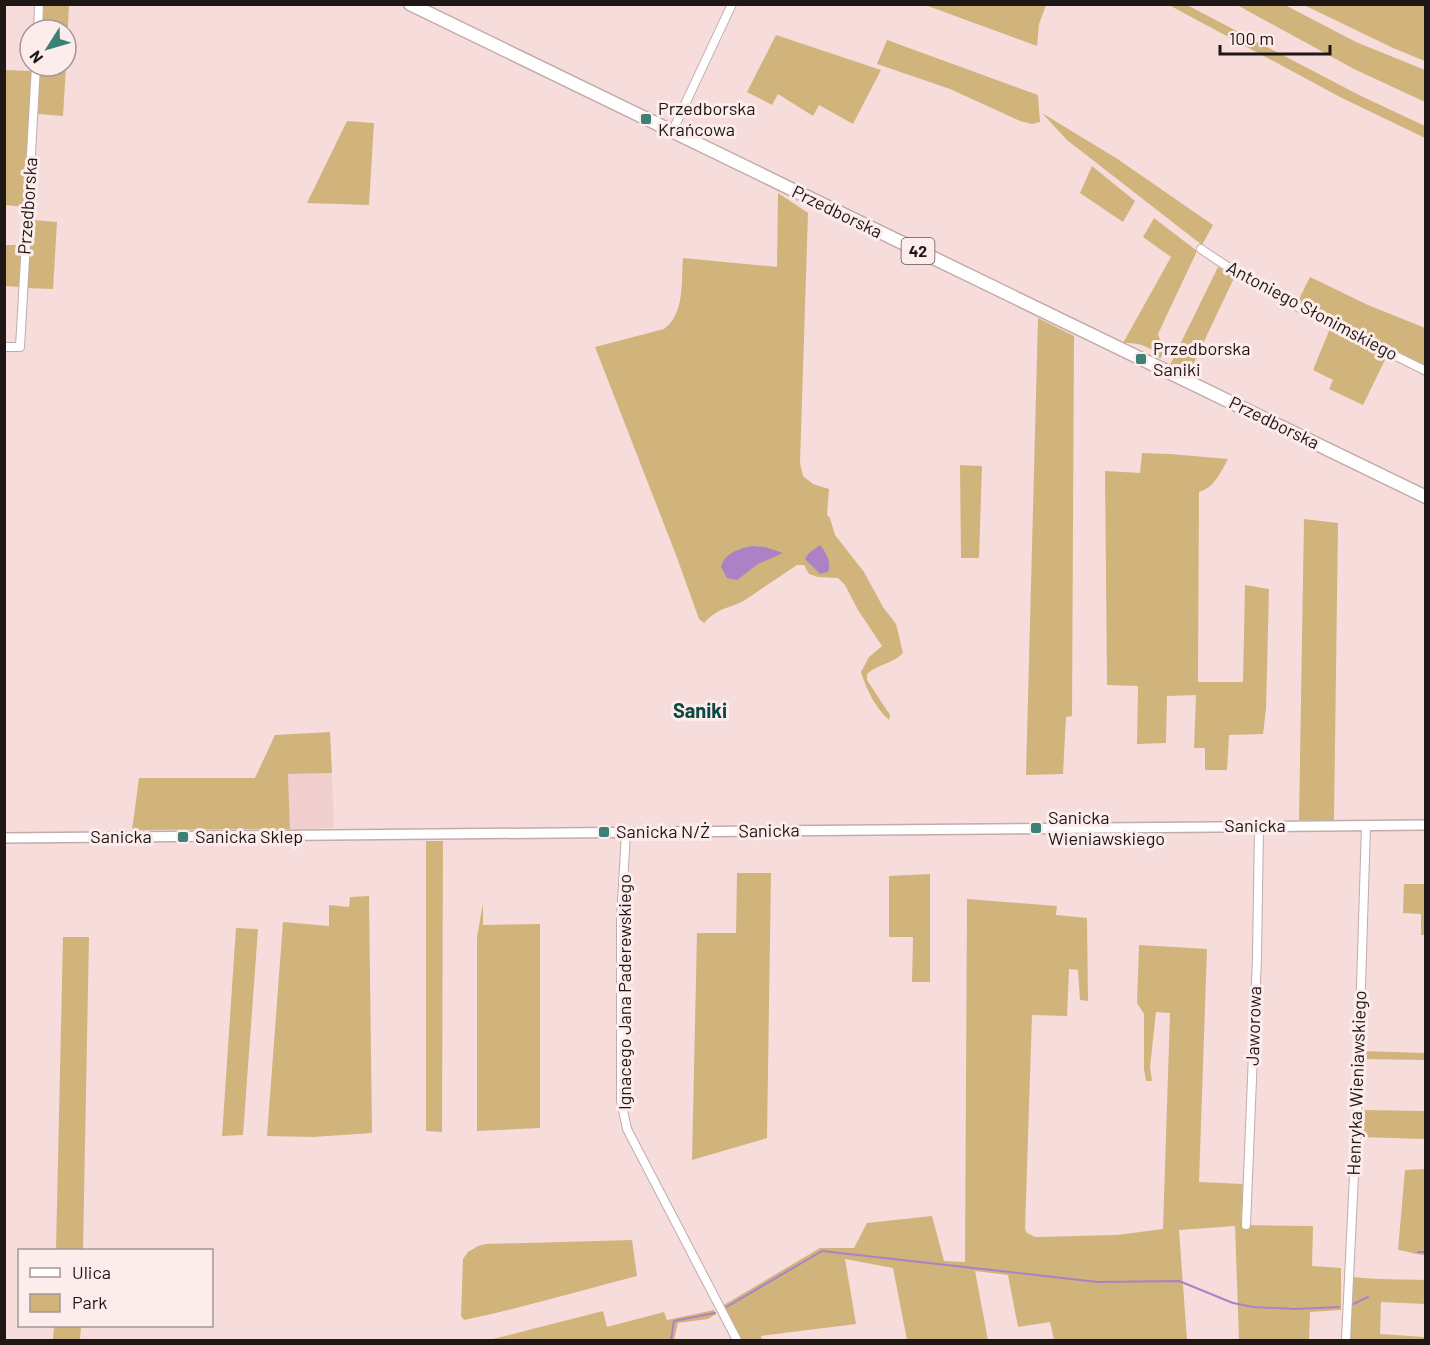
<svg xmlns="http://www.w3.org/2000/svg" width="1430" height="1345" viewBox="0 0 1430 1345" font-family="Barlow,sans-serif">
  <rect width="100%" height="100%" fill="#f6dddc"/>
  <!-- built -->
  <polygon fill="#f1cfcf" points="332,773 334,828 290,829 288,774"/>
  <!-- green -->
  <g fill="#d1b47c">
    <polygon points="43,5 69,5 66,64 66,30 42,30"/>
    <polygon points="925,5 1046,5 1039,24 1037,46"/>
    <polygon points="1169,5 1187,5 1361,96 1425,126 1425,138 1340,97"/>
    <polygon points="1237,5 1285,5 1356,42 1425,70 1425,102 1354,69"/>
    <polygon points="1304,5 1425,5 1425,61 1393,48"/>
    <polygon points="776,35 881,70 853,124 819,105 813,116 778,94 772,105 747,92"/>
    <polygon points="887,40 1038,95 1040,122 1032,124 1020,121 950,89 877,64"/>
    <polygon points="39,66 66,66 63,116 37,114"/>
    <polygon points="6,70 31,71 33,72 24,207 5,205"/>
    <polygon points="1042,113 1116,158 1213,225 1202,245 1067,140"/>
    <polygon points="347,121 374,123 369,205 307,203"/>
    <polygon points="1092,166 1135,201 1123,222 1080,193"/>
    <path d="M778 193 808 213 800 463 803 476 813 484 829 489 827 515 830 518 835 535 864 572 883 607 896 624 903 653C891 665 879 663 867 674V680L890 715 889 720C875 707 867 691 861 672L869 657 882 646 858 610 845 585 838 578 818 577 809 574 804 565H797L745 600C727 610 720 606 704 623L699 619 676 555 595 347 664 329C685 313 681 283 683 258L777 267Z"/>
    <path d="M1154 218 1197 251 1158 334 1164 351 1160 359C1151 345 1138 343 1123 343L1171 257 1143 237Z"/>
    <polygon points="32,220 57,222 53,289 26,288"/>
    <polygon points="5,245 21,245 19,287 5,286"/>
    <polygon points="1218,267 1235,276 1189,373 1170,365"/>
    <polygon points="1310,277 1368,305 1425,328 1425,367 1297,303"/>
    <polygon points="1038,318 1074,336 1072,716 1066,717 1063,774 1026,775"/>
    <polygon points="1331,326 1387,356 1363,405 1329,389 1333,380 1313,370"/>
    <path d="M1142 453 1170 454 1228 459C1221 472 1214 488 1199 492L1198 682H1243L1245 585 1269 589 1266 709 1263 734 1229 735 1227 770H1205V748H1194L1196 695 1167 696 1166 743 1137 744 1138 686 1107 685 1105 471 1140 473Z"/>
    <polygon points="960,465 982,466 979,558 961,558"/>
    <polygon points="1304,519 1338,523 1334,820 1299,820"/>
    <polygon points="330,732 332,773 288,774 290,829 132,830 139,778 255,778 275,735"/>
    <polygon points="426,841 443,841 442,1132 426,1131"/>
    <polygon points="737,873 771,873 767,1138 692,1160 697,933 736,933"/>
    <polygon points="930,874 930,982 912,982 913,937 889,937 889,876"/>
    <polygon points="1404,884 1425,884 1425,935 1421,935 1421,914 1403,913"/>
    <polygon points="369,896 372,1133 313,1137 267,1136 283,922 329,926 329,905 349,907 350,897"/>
    <polygon points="967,899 1057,906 1056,915 1087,918 1088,1001 1080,1000 1078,970 1069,969 1067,1016 1032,1015 1025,1229 1027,1233 1035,1237 1117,1235 1163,1229 1170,1013 1156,1012 1150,1067 1152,1081 1146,1081 1144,1069 1144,1014 1137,1003 1139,945 1207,949 1199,1182 1243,1184 1241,1225 1313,1226 1312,1266 1341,1268 1341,1310 1310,1312 1309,1340 1239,1340 1235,1226 1179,1230 1187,1340 1054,1340 1050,1322 1018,1327 1008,1275 975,1271 988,1340 907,1340 893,1268 845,1259 856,1324 761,1336 762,1340 740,1340 722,1306 820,1248 854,1248 867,1223 932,1216 944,1261 965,1262"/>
    <polygon points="483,903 483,925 540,924 540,1128 477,1131 477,937"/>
    <polygon points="236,928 258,929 243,1135 222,1136"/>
    <polygon points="63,937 89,937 83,1250 56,1250"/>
    <polygon points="1362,1051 1425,1053 1425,1153 1424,1153 1424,1139 1359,1137 1362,1110 1424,1111 1425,1060 1362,1059"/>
    <path d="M1425 1169 1426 1255H1425C1416 1255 1408 1251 1398 1250L1405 1170Z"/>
    <path d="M632 1240 637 1276C579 1291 522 1308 464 1320L461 1316 463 1259 468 1252 478 1246 486 1244Z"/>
    <path d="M1353 1277C1377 1280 1401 1279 1425 1280V1304L1381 1302 1380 1334 1425 1337V1340H1350Z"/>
    <polygon points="714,1310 716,1314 708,1319 678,1323 674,1340 489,1340 603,1311 607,1327 664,1312 667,1320"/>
    <polygon points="54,1326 81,1326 80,1340 53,1340"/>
  </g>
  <!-- water -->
  <g fill="#ad81c5">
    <path d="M820 545C826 552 832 563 828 572L820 574 805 559 809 553Z"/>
    <path d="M752 546 765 547 783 553 758 564 737 580 727 578 721 567C725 553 738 549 752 546Z"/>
  </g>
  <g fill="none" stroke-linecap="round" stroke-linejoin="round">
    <!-- stream -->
    <g stroke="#ad81c5" stroke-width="2">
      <polyline points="1418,1252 1426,1252"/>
      <polyline points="1351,1305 1368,1297"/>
      <polyline points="723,1309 822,1251 1098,1282 1179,1281 1233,1303 1253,1307 1295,1309 1339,1307"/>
      <polyline points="671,1340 674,1321 715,1313"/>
    </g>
    <defs>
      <g id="minor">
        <polyline points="38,30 39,4"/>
        <polyline points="672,132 732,4"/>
        <path d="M1201 249C1271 298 1349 332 1426 371"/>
        <polyline points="4,347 20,347 36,66"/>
        <polyline points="626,832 621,919 621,1101 627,1129 737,1340"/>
        <polyline points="1246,1225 1257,957 1259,826"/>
        <polyline points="1346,1340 1357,1113 1366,826"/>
      </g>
      <polyline id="tertiary" points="4,838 1426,825"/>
      <polyline id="primary" points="410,4 1426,497"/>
    </defs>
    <!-- minor casing -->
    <use href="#minor" stroke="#c3abaa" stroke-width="10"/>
    <!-- tertiary casing -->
    <use href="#tertiary" stroke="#c3abaa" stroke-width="12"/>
    <!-- primary casing -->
    <use href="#primary" stroke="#c3abaa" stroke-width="15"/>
    <!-- minor -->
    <use href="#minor" stroke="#fff" stroke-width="8"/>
    <!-- tertiary -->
    <use href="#tertiary" stroke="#fff" stroke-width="9"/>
    <!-- primary -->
    <use href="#primary" stroke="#fff" stroke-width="12"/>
  </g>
  <!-- markers -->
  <g fill="#3c8175" stroke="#fcedec" stroke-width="2">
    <rect x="640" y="113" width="12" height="12" rx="3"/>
    <rect x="1135" y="353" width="12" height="12" rx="3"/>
    <rect x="1030" y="822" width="12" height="12" rx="3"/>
    <rect x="598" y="826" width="12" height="12" rx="3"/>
    <rect x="177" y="831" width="12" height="12" rx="3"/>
  </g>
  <g text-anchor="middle" stroke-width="6" stroke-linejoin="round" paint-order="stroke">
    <!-- shield labels -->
    <rect fill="#fcedec" stroke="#615656" stroke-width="1.5" x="901.5" y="238" width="33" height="26" rx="4.5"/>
    <g font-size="16" font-weight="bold" fill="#1f1616">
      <text x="918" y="257">42</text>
    </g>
    <!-- poi labels -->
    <g font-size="18" fill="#1f1616" stroke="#fcedec" text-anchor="start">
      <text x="658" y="115">Przedborska<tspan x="658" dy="21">Krańcowa</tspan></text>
      <text x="1153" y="355">Przedborska<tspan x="1153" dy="21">Saniki</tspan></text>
      <text x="1048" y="824">Sanicka<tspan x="1048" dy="21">Wieniawskiego</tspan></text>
      <text x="616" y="838">Sanicka N/Ż</text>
      <text x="195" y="843">Sanicka Sklep</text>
    </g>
    <!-- street labels -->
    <g font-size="18" fill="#1f1616" stroke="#fcedec">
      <text transform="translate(28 206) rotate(-86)" y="6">Przedborska</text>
      <text transform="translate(837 212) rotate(26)" y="6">Przedborska</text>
      <text transform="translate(1312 311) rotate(28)" y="6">Antoniego Słonimskiego</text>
      <text transform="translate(1274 423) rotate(26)" y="6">Przedborska</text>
      <text x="1255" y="832">Sanicka</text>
      <text transform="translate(769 831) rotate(-1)" y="6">Sanicka</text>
      <text x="121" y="843">Sanicka</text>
      <text transform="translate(625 992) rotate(-90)" y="6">Ignacego Jana Paderewskiego</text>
      <text transform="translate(1254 1026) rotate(-88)" y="6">Jaworowa</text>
      <text transform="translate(1357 1083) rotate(-88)" y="6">Henryka Wieniawskiego</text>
    </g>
    <!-- neighbourhood labels -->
    <g font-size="20" font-weight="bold" fill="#0d4840" stroke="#fcedec">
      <text x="700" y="718">Saniki</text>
    </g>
  </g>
  <!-- border -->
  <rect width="1430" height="1345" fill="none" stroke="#1f1616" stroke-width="12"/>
  <!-- legend -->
  <rect x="18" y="1249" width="195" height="78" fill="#fcedec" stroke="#a49796" stroke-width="1.5"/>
  <rect x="30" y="1268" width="30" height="9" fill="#ffffff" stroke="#a49796" stroke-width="1.5"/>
  <text x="72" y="1279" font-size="18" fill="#1f1616">Ulica</text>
  <rect x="30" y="1294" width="30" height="18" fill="#d1b47c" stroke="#a49796" stroke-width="1.5"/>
  <text x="72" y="1309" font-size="18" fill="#1f1616">Park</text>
  <!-- north arrow -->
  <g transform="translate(48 48) rotate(233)"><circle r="28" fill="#fcedec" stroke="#a49796" stroke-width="1.5"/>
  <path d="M0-4.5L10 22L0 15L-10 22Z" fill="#3c8175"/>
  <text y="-9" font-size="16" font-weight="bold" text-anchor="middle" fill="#1f1616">N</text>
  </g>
  <!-- scale -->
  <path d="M1220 45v9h110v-9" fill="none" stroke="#1f1616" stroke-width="3"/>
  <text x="1229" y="45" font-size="18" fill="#1f1616" stroke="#fcedec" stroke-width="4.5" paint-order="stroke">100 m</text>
</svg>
